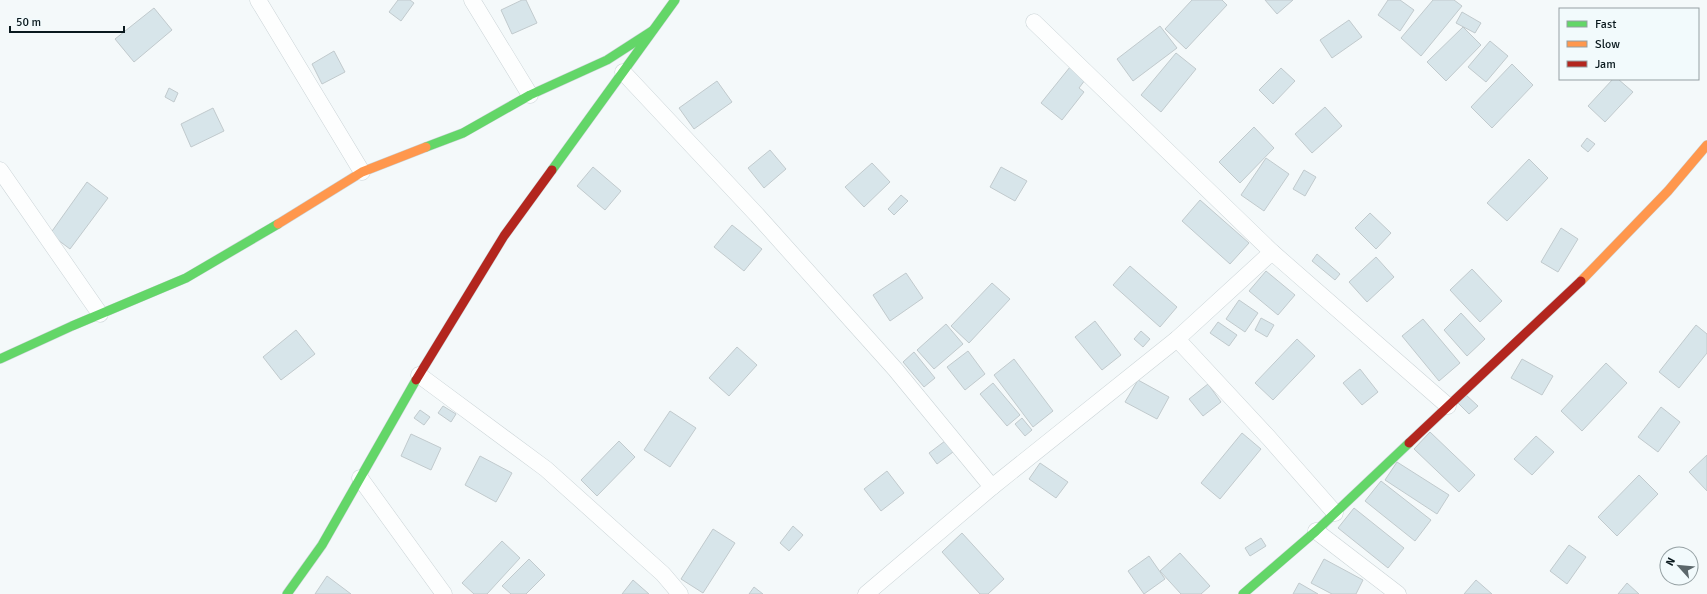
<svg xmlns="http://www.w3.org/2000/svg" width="1707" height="594" viewBox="0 0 1707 594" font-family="Signika,sans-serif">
  <rect width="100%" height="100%" fill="#f4f9fa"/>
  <!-- building -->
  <g fill="#d7e5ea" stroke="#c1cacd">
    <polygon points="398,0 410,0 414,3 401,21 389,12"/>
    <polygon points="522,0 526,0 537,23 512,34 501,10"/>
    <polygon points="1192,0 1222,0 1227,5 1186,49 1165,29"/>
    <polygon points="1265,0 1293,0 1277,14"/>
    <polygon points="1388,0 1400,0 1414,10 1400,31 1378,15"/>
    <polygon points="1433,0 1454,0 1462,6 1421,56 1401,38"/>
    <polygon points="154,8 172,30 134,62 115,39"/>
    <polygon points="1462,12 1481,23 1475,33 1456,23"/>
    <polygon points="1349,20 1362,37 1332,58 1320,40"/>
    <polygon points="1160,26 1177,48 1133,81 1117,59"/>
    <polygon points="1463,27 1481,45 1446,81 1427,62"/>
    <polygon points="1490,41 1508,56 1486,82 1468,67"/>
    <polygon points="334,51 345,72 322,84 312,64"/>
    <polygon points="1176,53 1196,69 1161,112 1141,95"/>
    <polygon points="1512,64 1533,85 1492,128 1471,107"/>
    <polygon points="1070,67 1085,80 1079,88 1084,92 1062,120 1041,103"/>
    <polygon points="1281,68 1295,81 1273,104 1259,90"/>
    <polygon points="1613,79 1618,79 1633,92 1605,122 1588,106"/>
    <polygon points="717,81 732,102 694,129 679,108"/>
    <polygon points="169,88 178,93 174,102 165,97"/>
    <polygon points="1325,107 1342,126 1312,153 1295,134"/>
    <polygon points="213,108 224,131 191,147 181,124"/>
    <polygon points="1254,127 1274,148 1240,183 1219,162"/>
    <polygon points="1587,138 1595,144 1588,152 1581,146"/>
    <polygon points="770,150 786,169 764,188 748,168"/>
    <polygon points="1266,158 1289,174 1264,211 1241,195"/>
    <polygon points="1529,159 1548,178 1507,221 1487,203"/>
    <polygon points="872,163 890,182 864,207 845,187"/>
    <polygon points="593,167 621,191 605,210 577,186"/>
    <polygon points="1001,167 1027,181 1015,201 990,187"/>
    <polygon points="1304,170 1316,177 1305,196 1293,189"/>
    <polygon points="87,182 108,198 70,249 50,234"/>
    <polygon points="901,195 908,201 894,215 888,209"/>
    <polygon points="1200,200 1249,243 1230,264 1182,221"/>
    <polygon points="1370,213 1391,233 1376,249 1355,228"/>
    <polygon points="732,225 762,249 744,271 714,247"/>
    <polygon points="1561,228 1578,239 1558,272 1541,262"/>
    <polygon points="1317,254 1340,274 1335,280 1312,261"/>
    <polygon points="1376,257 1394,277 1367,302 1349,282"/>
    <polygon points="1130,266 1177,307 1160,327 1113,285"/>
    <polygon points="1472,269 1502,301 1480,322 1450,290"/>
    <polygon points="1266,271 1295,295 1278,315 1249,291"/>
    <polygon points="906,273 923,298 890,321 873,295"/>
    <polygon points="992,283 1010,299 969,343 951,326"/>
    <polygon points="1239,300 1258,313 1245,332 1226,319"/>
    <polygon points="1461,313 1485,339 1467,356 1444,330"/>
    <polygon points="1261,318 1274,325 1267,337 1255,330"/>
    <polygon points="1423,319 1460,363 1439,381 1402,336"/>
    <polygon points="1095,321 1121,355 1102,370 1075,337"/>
    <polygon points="1218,322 1237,335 1229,346 1210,333"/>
    <polygon points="946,324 963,344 934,369 917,350"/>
    <polygon points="1696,325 1707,334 1707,353 1679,388 1659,372"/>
    <polygon points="296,330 315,354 281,380 263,357"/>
    <polygon points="1141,331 1150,339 1143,347 1134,339"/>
    <polygon points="1297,339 1315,356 1273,400 1255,383"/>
    <polygon points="737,347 757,365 729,396 709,378"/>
    <polygon points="968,351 985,374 965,390 947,367"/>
    <polygon points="914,352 935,378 924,387 903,362"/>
    <polygon points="1014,359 1053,411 1033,427 994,375"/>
    <polygon points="1522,359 1553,376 1542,395 1511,378"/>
    <polygon points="1606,363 1627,383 1582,431 1561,411"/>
    <polygon points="1360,369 1378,392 1362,405 1343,383"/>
    <polygon points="1138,380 1169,397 1157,419 1125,402"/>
    <polygon points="993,383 1020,415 1007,426 980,394"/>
    <polygon points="1208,384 1221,402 1203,416 1189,399"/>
    <polygon points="1465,394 1478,406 1469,414 1457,402"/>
    <polygon points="443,406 456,414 451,422 438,413"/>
    <polygon points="1661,407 1680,422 1658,452 1638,437"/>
    <polygon points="420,410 430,417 424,425 414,418"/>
    <polygon points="670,411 696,428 670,467 644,450"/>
    <polygon points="1022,418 1032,430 1025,436 1015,424"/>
    <polygon points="1430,432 1475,475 1459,492 1414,449"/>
    <polygon points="1242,433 1261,449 1220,499 1201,483"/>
    <polygon points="411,434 441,448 431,470 401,456"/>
    <polygon points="1536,436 1554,452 1532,475 1514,459"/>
    <polygon points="619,441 635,457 597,496 581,480"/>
    <polygon points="945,441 953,452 937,464 929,453"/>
    <polygon points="1707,455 1707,491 1689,472"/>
    <polygon points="480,456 512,473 496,502 465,485"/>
    <polygon points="1397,462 1449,495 1437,514 1385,480"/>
    <polygon points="1040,463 1068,482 1056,498 1029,479"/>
    <polygon points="887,471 904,493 881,511 864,489"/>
    <polygon points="1639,475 1658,494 1617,536 1598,517"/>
    <polygon points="1381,481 1431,520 1415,541 1365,501"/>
    <polygon points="1354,508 1404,548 1388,568 1338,528"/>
    <polygon points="793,526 803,535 789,551 780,543"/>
    <polygon points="713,529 735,543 703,593 681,579"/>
    <polygon points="962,533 1004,579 988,594 980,594 942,552"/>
    <polygon points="1261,538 1266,546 1250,556 1245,548"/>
    <polygon points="502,541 520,558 487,594 474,594 462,583"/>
    <polygon points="1569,545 1586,557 1567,584 1550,571"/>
    <polygon points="1180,553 1210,586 1201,594 1181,594 1160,571"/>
    <polygon points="1149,556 1165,579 1144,594 1128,571"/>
    <polygon points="529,559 545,575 526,594 511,594 502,586"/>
    <polygon points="1324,559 1363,580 1356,594 1332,594 1311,583"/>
    <polygon points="327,576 351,594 315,594"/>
    <polygon points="633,580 649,594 622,594"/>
    <polygon points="1476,580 1492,594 1464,594"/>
    <polygon points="1299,583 1318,594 1293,594"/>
    <polygon points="1627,583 1639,594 1618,594"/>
    <polygon points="754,587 763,594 749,594"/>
  </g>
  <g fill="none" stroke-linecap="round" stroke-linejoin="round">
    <defs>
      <g id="street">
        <polyline points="258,0 362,172"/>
        <polyline points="472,0 530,95"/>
        <polyline points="1034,22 1272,252 1448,406"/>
        <polyline points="623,72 757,215 895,369 992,487"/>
        <polyline points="0,170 100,314"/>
        <polyline points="1177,339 1269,438 1335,513"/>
        <polyline points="419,375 546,469 663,574 680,594"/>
        <polyline points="360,478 444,594"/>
        <polyline points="1316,531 1398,594"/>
        <polyline points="866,594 992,487 1177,339 1272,252"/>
      </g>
      <g id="fast">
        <polyline points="426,147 463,133 530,95 607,60 652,31"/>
        <polyline points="552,170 675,0"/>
        <polyline points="0,359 72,326 186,278 278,224"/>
        <polyline points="287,594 322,545 416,380"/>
        <polyline points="1243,594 1316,531 1409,443"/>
      </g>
      <g id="slow">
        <polyline points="278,224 362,172 426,147"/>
        <polyline points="1581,281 1668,191 1707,145"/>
      </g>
      <g id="jam">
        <polyline points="416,380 504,236 552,170"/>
        <polyline points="1409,443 1581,281"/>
      </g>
    </defs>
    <!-- street casing -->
    <use href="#street" stroke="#cbd4d7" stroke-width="17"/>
    <!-- fast casing -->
    <use href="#fast" stroke="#cbd4d7" stroke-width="10"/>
    <!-- slow casing -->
    <use href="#slow" stroke="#cbd4d7" stroke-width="10"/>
    <!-- jam casing -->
    <use href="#jam" stroke="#cbd4d7" stroke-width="10"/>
    <!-- street -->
    <use href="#street" stroke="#fdfefe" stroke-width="16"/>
    <!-- fast -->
    <use href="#fast" stroke="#63d668" stroke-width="9"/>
    <!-- slow -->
    <use href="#slow" stroke="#ff974d" stroke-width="9"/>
    <!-- jam -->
    <use href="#jam" stroke="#b3261e" stroke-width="9"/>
  </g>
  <!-- legend -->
  <rect x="1559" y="8" width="140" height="72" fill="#f2fafc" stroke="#95a0a3"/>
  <rect x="1567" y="21" width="20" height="6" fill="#63d668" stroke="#95a0a3"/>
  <text x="1595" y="28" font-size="12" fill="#0a191e">Fast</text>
  <rect x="1567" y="41" width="20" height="6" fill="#ff974d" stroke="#95a0a3"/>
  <text x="1595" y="48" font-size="12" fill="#0a191e">Slow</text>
  <rect x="1567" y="61" width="20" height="6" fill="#b3261e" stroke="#95a0a3"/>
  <text x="1595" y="68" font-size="12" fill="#0a191e">Jam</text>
  <!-- north arrow -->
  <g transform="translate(1679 566) rotate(297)"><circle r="19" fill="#f2fafc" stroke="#95a0a3"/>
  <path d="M0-3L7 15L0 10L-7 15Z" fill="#5c676b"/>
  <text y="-6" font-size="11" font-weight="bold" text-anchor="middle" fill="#0a191e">N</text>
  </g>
  <!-- scale -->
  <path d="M10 26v6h114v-6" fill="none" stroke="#0a191e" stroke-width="2"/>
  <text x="16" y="26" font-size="12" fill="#0a191e" stroke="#f2fafc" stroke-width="3" paint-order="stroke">50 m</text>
</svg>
